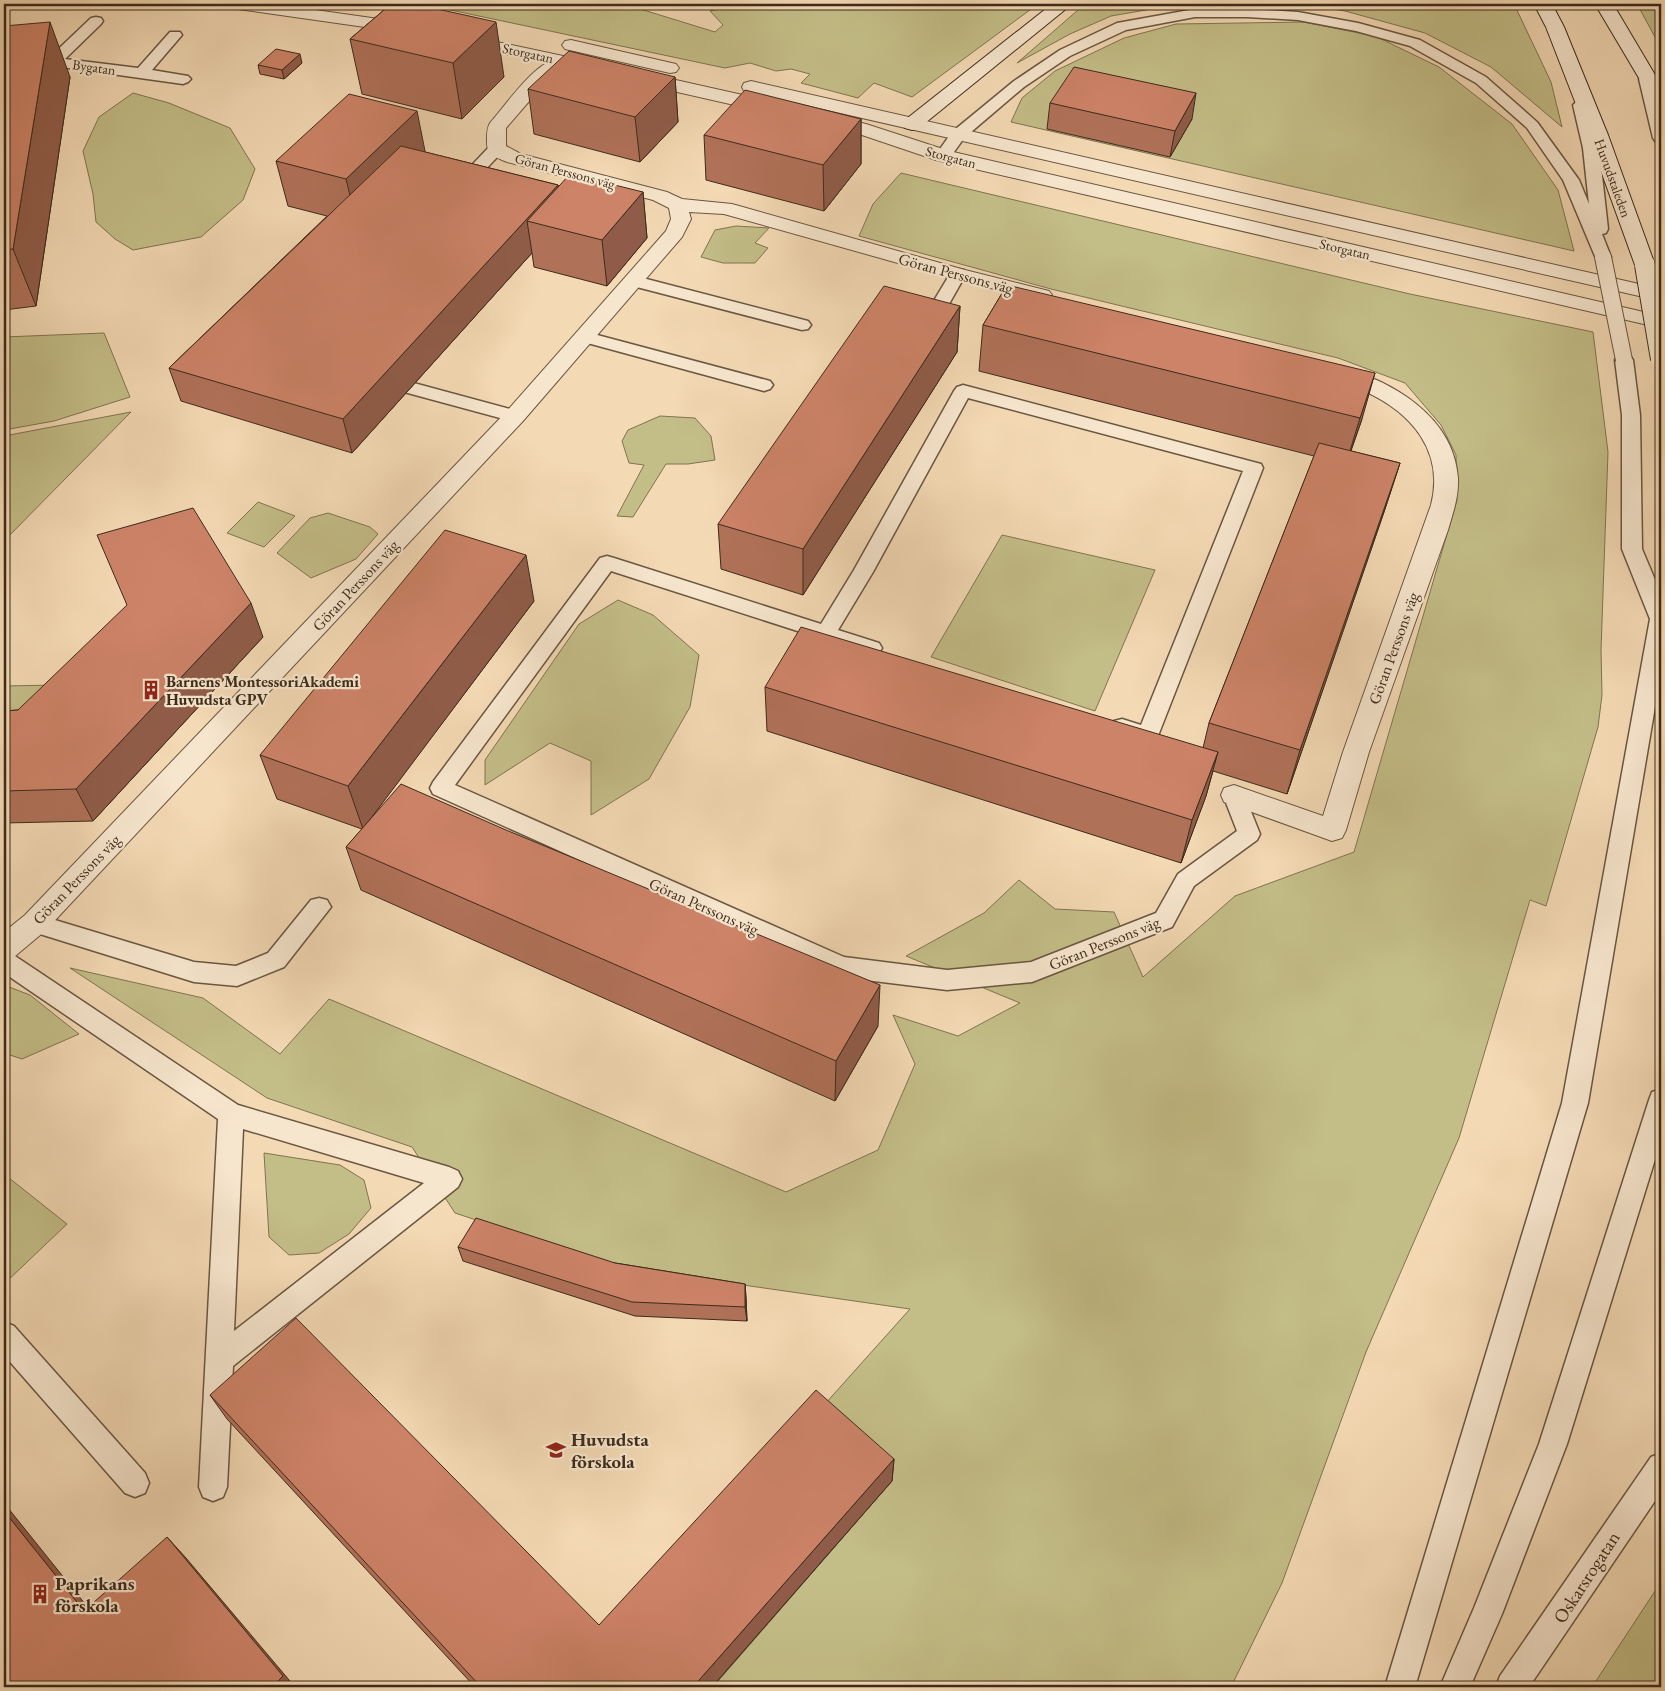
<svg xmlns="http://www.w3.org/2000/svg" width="1665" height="1691" viewBox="0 0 1665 1691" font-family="'EB Garamond',serif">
  <rect width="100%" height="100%" fill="#f3d9b4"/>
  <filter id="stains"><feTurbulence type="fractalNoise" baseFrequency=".004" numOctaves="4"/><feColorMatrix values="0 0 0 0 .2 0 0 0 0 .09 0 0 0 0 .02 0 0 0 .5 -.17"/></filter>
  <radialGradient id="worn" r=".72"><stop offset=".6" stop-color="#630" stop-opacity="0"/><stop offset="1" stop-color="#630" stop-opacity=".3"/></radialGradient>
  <!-- green -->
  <g fill="#c3bd87" stroke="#807451">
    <polygon points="422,4 624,4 715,32 723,25 710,11 740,4 1038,4 912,97 874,83 858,98 801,83 810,74 791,69 776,71 750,63 725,68"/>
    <polygon points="1085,4 1181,4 1111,16 1070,34 1017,63"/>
    <polygon points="1301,4 1514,4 1551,82 1562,127 1491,67 1425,33 1345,11"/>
    <polygon points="1637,4 1661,4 1661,48"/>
    <polygon points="1304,22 1375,36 1439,67 1512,124 1558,190 1574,251 1011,122 1022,98 1055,71 1124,38 1176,24"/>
    <polygon points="133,93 169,103 230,128 255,169 243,200 201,237 133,250 115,239 96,222 93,194 83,151 99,117"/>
    <polygon points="901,173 1410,294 1593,332 1608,452 1601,650 1602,695 1598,727 1546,906 1530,900 1459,1138 1366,1352 1282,1583 1231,1687 713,1687 892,1481 816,1414 910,1309 618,1267 455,1213 412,1147 267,1098 70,968 203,998 280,1054 329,999 786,1192 878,1150 915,1064 893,1015 958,1036 1020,1003 906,956 984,913 1019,880 1055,909 1114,912 1143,977 1235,896 1354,852 1457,500 1456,455 1441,425 1405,383 1338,358 1051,289 859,236 873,204"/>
    <polygon points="736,226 769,228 755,243 768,248 755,263 723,263 701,257 715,230"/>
    <polygon points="104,333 130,397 54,421 4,430 4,337"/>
    <polygon points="131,412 4,541 4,436"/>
    <polygon points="660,416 695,418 711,436 715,460 688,464 666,464 633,517 617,516 644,465 629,463 622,441 628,430"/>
    <polygon points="258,502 295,516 264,547 227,533"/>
    <polygon points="328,513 370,527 378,534 356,559 311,578 277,553 310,518"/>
    <polygon points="1002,535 1155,570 1095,711 931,657"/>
    <polygon points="618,600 653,615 699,655 690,707 649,779 591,815 591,761 550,743 485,785 485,760 579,624"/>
    <polygon points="58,685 4,733 4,686"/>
    <polygon points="4,985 30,995 79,1034 22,1059 4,1053"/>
    <polygon points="264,1153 340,1165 364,1180 371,1208 349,1234 319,1253 289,1255 269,1237"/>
    <polygon points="4,1174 67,1224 4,1284"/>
    <polygon points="1661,1582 1661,1687 1592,1687"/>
  </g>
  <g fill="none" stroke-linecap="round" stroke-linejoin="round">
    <defs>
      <g id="service">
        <polygon points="1195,9 1247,9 1298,12 1358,23 1420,40 1486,77 1537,122 1579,180 1589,204 1583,148 1573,105 1576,102 1586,102 1599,148 1608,229 1606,233 1602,234 1611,257 1609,261 1597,261 1563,180 1527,128 1476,83 1410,46 1356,31 1298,20 1247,17 1195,17 1126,30 1070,56 1024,87 964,138 949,159 937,159 935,156 952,132 1014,81 1060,50 1117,23"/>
        <polygon points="96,17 101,18 103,21 101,24 65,59 138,68 170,32 180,32 182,35 152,70 188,76 191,79 188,82 183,84 4,59 4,51 50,57 91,18"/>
        <polygon points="1647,74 1652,76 1655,79 1661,107 1661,143 1655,141 1653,138 1639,79 1642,76"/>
        <polygon points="496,144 502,146 504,149 502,152 465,191 453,191 451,188 453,185 490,146"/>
        <polygon points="958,269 964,270 966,274 936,327 933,331 927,332 921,331 918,327 950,274 952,270"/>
        <polygon points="635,276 808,321 811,325 808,329 802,330 629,285 626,281 629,277"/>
        <polygon points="586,332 770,381 773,385 770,389 764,391 580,341 577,337 580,333"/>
        <polygon points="1624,354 1630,356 1633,360 1640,415 1642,549 1661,594 1661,671 1588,1103 1415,1687 1385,1687 1562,1103 1650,619 1622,549 1622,415 1615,360 1618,356"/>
        <polygon points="410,382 521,412 524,416 521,420 515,422 404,392 401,388 404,384"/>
        <polygon points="963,385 1261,464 1263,468 1156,741 1148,743 1114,733 1111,727 1114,721 1122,719 1141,725 1243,471 968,398 873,572 838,630 879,643 882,648 879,653 872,655 611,571 455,785 844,957 947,970 1031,962 1156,913 1178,874 1237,831 1223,795 1226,789 1234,787 1242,789 1260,834 1257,840 1194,886 1172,927 1032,982 947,990 841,977 833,974 433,794 430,788 433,782 600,558 607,556 614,558 821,624 854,570 954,391 957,387"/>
        <polygon points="319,898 327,900 331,907 284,967 237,986 194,982 27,930 23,923 27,916 35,914 194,962 236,966 268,953 311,900"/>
        <path d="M4 951 12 954 238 1105 449 1167 458 1171 462 1179 458 1187 233 1366 227 1487 223 1497 213 1501 203 1497 199 1487 218 1119 4 973ZM243 1129 424 1183 234 1331Z"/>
        <polygon points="1661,1089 1661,1140 1567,1444 1502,1614 1470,1687 1440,1687 1474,1608 1539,1444 1649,1100 1652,1092"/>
        <polygon points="4,1322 14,1326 145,1473 149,1483 145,1493 135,1497 125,1493 4,1355"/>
        <polygon points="1661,1453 1661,1492 1529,1687 1496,1687 1500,1676 1651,1457"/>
      </g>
      <g id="minor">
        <path d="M554 60 560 61 563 65 544 84 506 128V146L521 154 667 192 682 199 732 204 965 270 1049 291 1052 295 1049 299 1042 301 951 278 724 214 689 212 691 219 682 237 523 421 45 931 14 957 4 961V932L25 915 507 411 666 231 671 219 669 208 653 200 507 162C494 156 486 156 487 139 487 133 487 128 490 123 505 106 533 65 554 60Z"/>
        <path d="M1337 366C1391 380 1454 416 1458 478 1459 496 1453 513 1448 530L1369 752 1346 830 1342 838 1332 841 1224 802 1221 795 1224 788 1234 785 1323 816 1343 752 1431 505C1445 451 1411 412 1364 391 1352 386 1333 383 1326 373L1329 368Z"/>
      </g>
      <g id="tertiary">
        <polygon points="229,4 273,4 407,23 413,24 416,28 413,32 407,33 238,9 232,8"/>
        <polygon points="464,35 596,63 602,64 605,68 602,72 596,73 458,44 455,40 458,36"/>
        <polygon points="571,40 676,64 679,68 676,72 670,73 565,49 562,45 565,41"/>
        <polygon points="640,72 774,102 781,104 783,108 781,112 774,114 633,82 631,78 633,74"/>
        <polygon points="751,81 1661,289 1661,301 744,91 742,87 744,83"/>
        <polygon points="825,114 866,124 949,151 1661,316 1661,328 936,160 853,132 818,124 816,120 818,116"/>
      </g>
      <g id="secondary">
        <polygon points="1052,4 1072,4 919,128 912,130 905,128 903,124 905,120"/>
        <polygon points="1534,4 1552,4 1564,27 1608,135 1655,265 1652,269 1645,271 1638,269 1635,265 1588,135 1546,27"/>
        <polygon points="1595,4 1613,4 1661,85 1661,106 1654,104 1652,100"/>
      </g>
    </defs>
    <!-- service casing -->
    <use href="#service" stroke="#6a5641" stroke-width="3"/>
    <!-- minor casing -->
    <use href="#minor" stroke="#6a5641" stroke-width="2"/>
    <!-- tertiary casing -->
    <use href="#tertiary" stroke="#6a5641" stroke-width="2"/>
    <!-- secondary casing -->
    <use href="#secondary" stroke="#3d2b1b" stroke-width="2"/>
    <!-- service -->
    <use href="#service" fill="#f7e6ce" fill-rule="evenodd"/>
    <!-- minor -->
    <use href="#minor" fill="#f7e6ce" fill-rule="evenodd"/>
    <!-- tertiary -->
    <use href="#tertiary" fill="#f7e6ce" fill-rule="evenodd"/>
    <!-- secondary -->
    <use href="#secondary" fill="#f7e6ce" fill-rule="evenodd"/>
    <defs>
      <polyline id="service-bridge" points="1603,257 1624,360"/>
      <polyline id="secondary-bridge" points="1645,265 1661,359"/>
    </defs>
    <!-- service-bridge casing -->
    <use href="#service-bridge" stroke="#6a5641" stroke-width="18" stroke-linecap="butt"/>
    <!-- secondary-bridge casing -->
    <use href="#secondary-bridge" stroke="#3d2b1b" stroke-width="22" stroke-linecap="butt"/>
    <!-- service-bridge -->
    <use href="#service-bridge" stroke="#f7e6ce" stroke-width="16"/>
    <!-- secondary-bridge -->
    <use href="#secondary-bridge" stroke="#f7e6ce" stroke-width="20"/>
  </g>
  <!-- wall -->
  <g fill="#b07159" stroke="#3d2b1b">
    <polygon points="391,4 504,77 462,119 362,94 350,39"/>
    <polygon points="4,26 70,77 36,306 4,310"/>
    <polygon points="302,63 284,79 260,74 258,65"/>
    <polygon points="675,77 678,122 640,162 534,134 528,89"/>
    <polygon points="1050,103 1192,119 1170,157 1047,129"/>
    <polygon points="861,119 861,164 824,211 706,180 704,135"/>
    <polygon points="425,152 558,185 559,187 643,192 647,238 607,286 534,267 532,253 352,453 181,401 169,368 327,216 288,206 276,161"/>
    <polygon points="1007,285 1362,419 1351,451 1400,463 1385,509 1287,794 1213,771 1206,796 1181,863 767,731 765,687 1203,748 1209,723 1314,456 979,371 983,325"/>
    <polygon points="960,306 957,352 803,595 721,569 718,524"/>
    <polygon points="534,601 370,819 878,1026 835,1101 361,890 346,847 362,829 277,799 260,755"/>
    <polygon points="263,637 93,821 4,823 4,711 18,710"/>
    <polygon points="458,1247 615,1263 745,1284 746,1298 747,1321 635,1316 463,1261"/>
    <polygon points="210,1395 599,1625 894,1459 892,1481 712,1687 475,1687 227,1419"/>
  </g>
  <!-- shaded-wall -->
  <g fill="#905c49" stroke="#3d2b1b">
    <polygon points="50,22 70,77 36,306 13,249"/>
    <polygon points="496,22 504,77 462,119 453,63"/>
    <polygon points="300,54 302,63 284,79 282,70"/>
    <polygon points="675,77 678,122 640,162 635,117"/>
    <polygon points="1196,93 1192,119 1170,157 1175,131"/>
    <polygon points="417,111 426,156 357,224 346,179"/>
    <polygon points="861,119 861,164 824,211 823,165"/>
    <polygon points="558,185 563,219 527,221 532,253 352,453 343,419"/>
    <polygon points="643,192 647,238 607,286 602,240"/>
    <polygon points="960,306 957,352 803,595 803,549"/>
    <polygon points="1375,373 1362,419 1346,464 1360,418"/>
    <polygon points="1400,463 1385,509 1287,794 1300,750"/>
    <polygon points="526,555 534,601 363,829 348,786"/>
    <polygon points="251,603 263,637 93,821 76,789"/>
    <polygon points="1218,752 1206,796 1181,863 1192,820"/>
    <polygon points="880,985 878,1026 835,1101 836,1061"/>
    <polygon points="745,1284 746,1298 747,1321 745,1307"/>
    <polygon points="894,1459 892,1481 712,1687 693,1687"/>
    <polygon points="4,1503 106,1630 84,1611 4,1511"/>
    <polygon points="167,1537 186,1558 295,1687 272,1687"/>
  </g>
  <!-- building -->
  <g fill="#cd8368" stroke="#3d2b1b">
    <polygon points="391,4 415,4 496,22 453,63 350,39"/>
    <polygon points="50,22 13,249 4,250 4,26"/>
    <polygon points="276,49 300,54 282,70 258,65"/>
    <polygon points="569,51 675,77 635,117 528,89"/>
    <polygon points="1074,67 1196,93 1175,131 1050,103"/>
    <polygon points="745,90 861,119 823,165 704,135"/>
    <polygon points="349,94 417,111 346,179 276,161"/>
    <polygon points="401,146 558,185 343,419 169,368"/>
    <polygon points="570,174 643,192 602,240 527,221"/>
    <polygon points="1007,285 1375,373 1360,418 983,325"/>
    <polygon points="884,286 960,306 803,549 718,524"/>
    <polygon points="1319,443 1400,463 1300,750 1209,723"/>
    <polygon points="193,508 251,603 76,789 4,791 4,711 18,710 127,605 97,535"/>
    <polygon points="445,530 526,555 348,786 260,755"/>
    <polygon points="801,627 1218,752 1192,820 765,687"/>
    <polygon points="401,784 506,830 880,985 836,1061 346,847"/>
    <polygon points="476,1218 615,1263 745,1284 745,1307 632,1302 458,1247"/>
    <polygon points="296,1318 599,1625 816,1390 894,1459 693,1687 481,1687 210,1395"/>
    <polygon points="4,1511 84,1611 167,1537 283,1676 272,1687 4,1687"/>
  </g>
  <!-- icons -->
  <defs>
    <symbol id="building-bare" viewBox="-9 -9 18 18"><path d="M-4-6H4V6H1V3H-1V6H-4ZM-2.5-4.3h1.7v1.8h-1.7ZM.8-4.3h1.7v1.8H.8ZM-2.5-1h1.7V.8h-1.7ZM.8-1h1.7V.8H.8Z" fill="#8f2418" stroke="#f7e6ce" stroke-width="2.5" paint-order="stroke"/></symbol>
    <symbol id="school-bare" viewBox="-9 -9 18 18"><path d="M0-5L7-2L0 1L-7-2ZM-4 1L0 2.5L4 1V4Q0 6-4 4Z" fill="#8f2418" stroke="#f7e6ce" stroke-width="2.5" paint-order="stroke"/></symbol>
  </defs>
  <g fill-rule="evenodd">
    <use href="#building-bare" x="137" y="676" width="28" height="28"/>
    <use href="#school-bare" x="542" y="1436" width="28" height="28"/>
    <use href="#building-bare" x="26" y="1580" width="28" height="28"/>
  </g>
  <g text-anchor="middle" stroke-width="4.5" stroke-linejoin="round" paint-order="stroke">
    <!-- far-street labels -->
    <g font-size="14" fill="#3d2b1b" stroke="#f7e6ce">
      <text transform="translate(528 53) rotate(12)" y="5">Storgatan</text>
      <text transform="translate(94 67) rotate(8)" y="5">Bygatan</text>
      <text transform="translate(951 157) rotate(15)" y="5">Storgatan</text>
      <text transform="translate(565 171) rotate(15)" y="5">Göran Perssons väg</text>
      <text transform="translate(1613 178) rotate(70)" y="5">Huvudstaleden</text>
      <text transform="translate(1345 249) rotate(13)" y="5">Storgatan</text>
    </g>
    <!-- street labels -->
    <g font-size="16" fill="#3d2b1b" stroke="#f7e6ce">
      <text transform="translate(956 273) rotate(15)" y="6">Göran Perssons väg</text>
      <text transform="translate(355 585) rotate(-47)" y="6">Göran Perssons väg</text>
      <text transform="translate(1393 648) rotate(-70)" y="6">Göran Perssons väg</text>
      <text transform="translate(76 879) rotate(-46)" y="6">Göran Perssons väg</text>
      <text transform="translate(704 906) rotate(24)" y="6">Göran Perssons väg</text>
      <text transform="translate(1104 943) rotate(-22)" y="6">Göran Perssons väg</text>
    </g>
    <!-- poi labels -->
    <g font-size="16" font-weight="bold" fill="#3d2b1b" stroke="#f7e6ce" text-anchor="start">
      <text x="166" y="687">Barnens MontessoriAkademi<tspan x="166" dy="18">Huvudsta GPV</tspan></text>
    </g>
    <!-- near-poi labels -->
    <g font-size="19" font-weight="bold" fill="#3d2b1b" stroke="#f7e6ce" text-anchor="start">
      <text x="571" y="1446">Huvudsta<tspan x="571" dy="22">förskola</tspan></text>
      <text x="55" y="1590">Paprikans<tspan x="55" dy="22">förskola</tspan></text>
    </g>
    <!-- near-street labels -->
    <g font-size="19" fill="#3d2b1b" stroke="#f7e6ce">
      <text transform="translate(1586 1577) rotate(-57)" y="7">Oskarsrogatan</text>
    </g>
  </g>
  <!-- margin -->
  <rect width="1665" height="1691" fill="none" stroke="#f3d9b4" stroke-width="20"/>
  <rect x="5" y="5" width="1655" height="1681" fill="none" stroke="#3d2b1b" stroke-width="2.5"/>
  <rect x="10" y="10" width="1645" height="1671" fill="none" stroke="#3d2b1b"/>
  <rect width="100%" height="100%" filter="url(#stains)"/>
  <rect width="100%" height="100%" fill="url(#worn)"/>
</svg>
